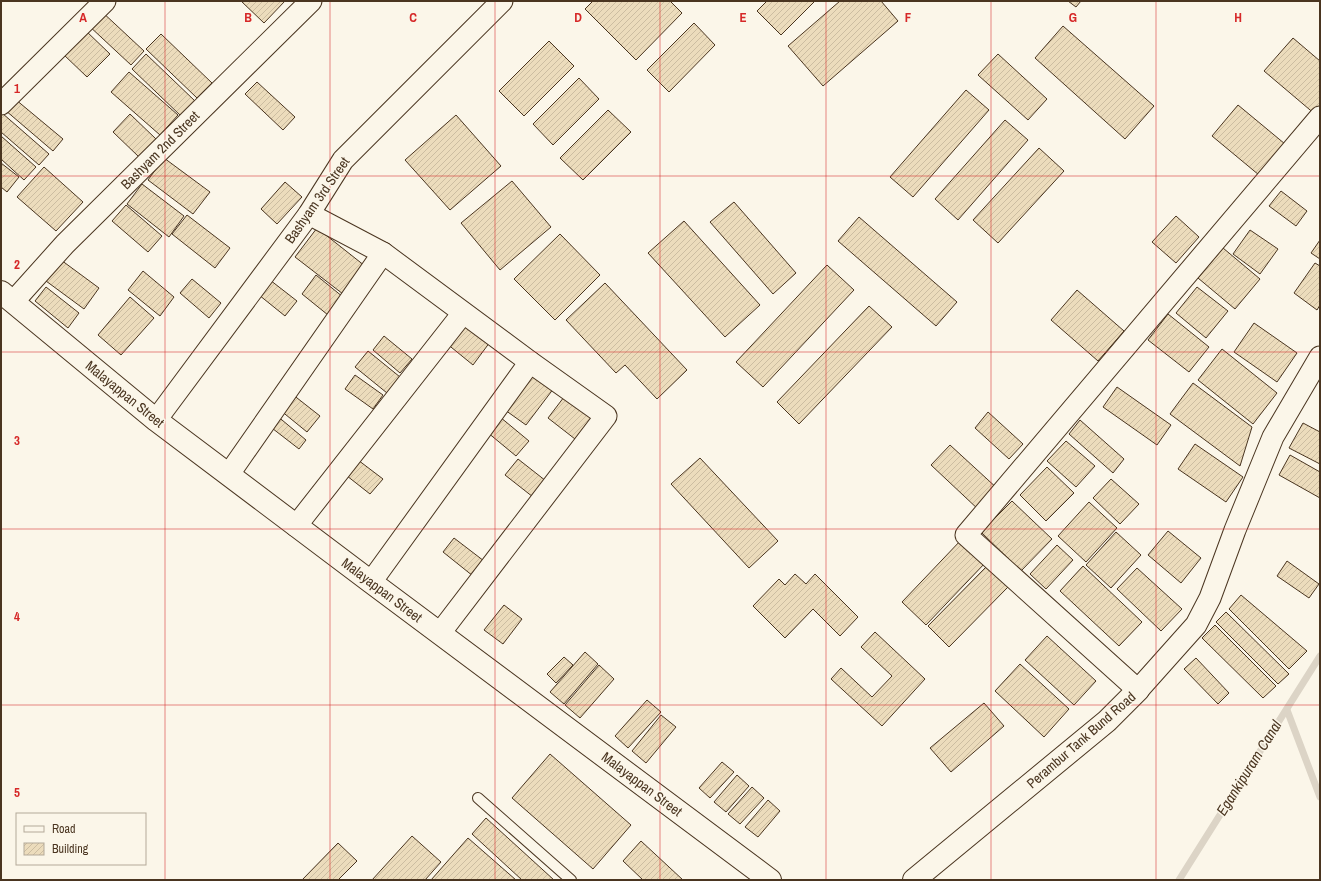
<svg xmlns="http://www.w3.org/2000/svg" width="1321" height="881" viewBox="0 0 1321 881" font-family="'Archivo Narrow',sans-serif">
  <defs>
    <pattern id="building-hatch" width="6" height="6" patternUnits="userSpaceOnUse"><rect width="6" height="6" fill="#ecdcbc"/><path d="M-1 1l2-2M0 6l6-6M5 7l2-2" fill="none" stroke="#ccbda1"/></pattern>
  </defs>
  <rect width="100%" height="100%" fill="#fbf6e9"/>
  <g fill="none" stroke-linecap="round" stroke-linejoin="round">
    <!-- stream -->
    <g stroke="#dcd4c6" stroke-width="7">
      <polyline points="1287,710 1320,797"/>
      <polyline points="1179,880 1320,656"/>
    </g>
  </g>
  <!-- building -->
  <g fill="url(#building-hatch)" stroke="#4a3520">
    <polygon points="241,1 285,1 264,23"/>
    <polygon points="593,1 670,1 682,13 636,60 585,9"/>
    <polygon points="767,1 815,1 781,35 757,11"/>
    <polygon points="840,1 881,1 898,21 823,86 788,46"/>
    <polygon points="1068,1 1081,1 1076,7"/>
    <polygon points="100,10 144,51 131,65 87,24"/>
    <polygon points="694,23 715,45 669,92 647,70"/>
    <polygon points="1063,26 1154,106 1125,139 1035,58"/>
    <polygon points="85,30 110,54 87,77 63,54"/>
    <polygon points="161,34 212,83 197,98 146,49"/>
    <polygon points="1293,38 1320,61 1320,111 1316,115 1264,71"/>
    <polygon points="549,41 574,66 524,116 499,91"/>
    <polygon points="146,54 195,101 181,116 132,69"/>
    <polygon points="998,54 1047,99 1028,120 978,75"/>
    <polygon points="129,72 178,115 160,135 111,92"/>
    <polygon points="579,78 599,99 553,145 533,124"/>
    <polygon points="257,82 295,117 283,130 245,94"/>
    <polygon points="966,90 989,110 913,197 890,177"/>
    <polygon points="15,99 63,139 53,151 5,110"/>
    <polygon points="1238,105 1285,144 1259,175 1212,136"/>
    <polygon points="608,110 631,132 583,180 560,158"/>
    <polygon points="2,113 49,154 39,165 1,132 1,115"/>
    <polygon points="130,114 156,139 139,157 113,132"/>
    <polygon points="456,115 501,166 450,210 405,160"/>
    <polygon points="1005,120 1028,140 958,220 935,199"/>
    <polygon points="1,136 36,167 24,180 1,159"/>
    <polygon points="1039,148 1064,171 998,243 973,220"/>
    <polygon points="164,158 210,192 193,214 148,180"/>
    <polygon points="1,163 19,177 7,192 1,187"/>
    <polygon points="44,167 83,202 56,231 17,197"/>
    <polygon points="512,181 551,227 500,270 461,223"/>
    <polygon points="285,182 302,197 277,224 261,209"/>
    <polygon points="142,184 184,216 169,237 127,204"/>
    <polygon points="1281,191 1307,211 1296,226 1269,206"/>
    <polygon points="734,202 796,273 773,294 710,222"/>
    <polygon points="126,205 162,236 148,252 112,221"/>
    <polygon points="187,215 230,248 215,268 172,234"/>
    <polygon points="1176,216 1199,237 1176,263 1152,242"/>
    <polygon points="859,217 957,302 936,326 838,241"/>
    <polygon points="684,221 760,305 725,337 648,253"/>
    <polygon points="317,228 365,266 343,294 295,257"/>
    <polygon points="1250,230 1278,249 1260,274 1233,254"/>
    <polygon points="560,234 600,275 555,320 514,279"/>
    <polygon points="1320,240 1320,259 1311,253"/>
    <polygon points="1223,248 1260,279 1235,309 1198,278"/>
    <polygon points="61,260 99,288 84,309 46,281"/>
    <polygon points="1315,263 1320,266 1320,305 1317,310 1294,293"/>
    <polygon points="827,265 854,290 763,387 736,362"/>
    <polygon points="143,271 174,297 160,316 128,290"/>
    <polygon points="316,275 343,297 328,315 302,294"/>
    <polygon points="192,279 221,303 209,318 180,293"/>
    <polygon points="270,280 297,301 285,316 259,295"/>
    <polygon points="605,283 687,370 657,399 625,365 616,373 566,320"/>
    <polygon points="46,287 79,313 68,328 35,301"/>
    <polygon points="1197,287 1228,311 1206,338 1176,313"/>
    <polygon points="1077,290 1124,331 1098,361 1051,320"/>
    <polygon points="130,297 154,318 121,355 98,335"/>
    <polygon points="869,306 892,327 799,424 777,402"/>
    <polygon points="1168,314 1209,347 1189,372 1148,340"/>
    <polygon points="463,321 490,342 473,365 446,343"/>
    <polygon points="1254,323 1297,353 1277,382 1234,352"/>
    <polygon points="384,336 412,359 400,373 373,350"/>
    <polygon points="1222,349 1277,393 1253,424 1198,380"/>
    <polygon points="368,351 400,377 387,393 355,367"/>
    <polygon points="533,372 554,388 526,425 505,410"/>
    <polygon points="355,375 383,395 373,409 345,389"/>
    <polygon points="1193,383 1252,427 1240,466 1170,414"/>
    <polygon points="1117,387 1171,425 1157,445 1103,407"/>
    <polygon points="292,394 320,416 307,432 280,410"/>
    <polygon points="564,397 591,418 575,439 548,418"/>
    <polygon points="988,412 1023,444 1009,459 975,428"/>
    <polygon points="276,415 306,440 299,449 268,425"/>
    <polygon points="500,417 529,441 516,456 487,432"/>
    <polygon points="1080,420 1124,459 1113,473 1069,434"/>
    <polygon points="1303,423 1320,432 1320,464 1289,448"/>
    <polygon points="1066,441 1095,466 1076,487 1047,461"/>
    <polygon points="1195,444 1243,477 1226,502 1178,469"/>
    <polygon points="950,445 999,490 980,511 931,465"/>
    <polygon points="1290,455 1320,472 1320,498 1279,475"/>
    <polygon points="354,457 383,479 370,494 342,472"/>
    <polygon points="700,458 778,541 749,568 671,484"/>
    <polygon points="518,459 546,481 533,497 505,475"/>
    <polygon points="1047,467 1074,493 1046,521 1020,495"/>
    <polygon points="1111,479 1139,504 1120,524 1093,498"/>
    <polygon points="1012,501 1052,539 1021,571 981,532"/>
    <polygon points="1089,502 1117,528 1086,562 1058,536"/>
    <polygon points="1168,531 1201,558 1181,583 1148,555"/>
    <polygon points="1116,532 1141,555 1111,588 1086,565"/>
    <polygon points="454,538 484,561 473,576 443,552"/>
    <polygon points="962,539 986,562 926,625 902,602"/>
    <polygon points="1057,545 1073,560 1046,589 1030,574"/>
    <polygon points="1287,561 1319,584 1309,598 1277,576"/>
    <polygon points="987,566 1008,587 949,647 928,626"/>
    <polygon points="1083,566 1142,622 1119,646 1060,591"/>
    <polygon points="1137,568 1182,609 1161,631 1117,589"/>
    <polygon points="795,574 806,584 815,574 858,617 840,636 813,609 785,638 753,606 779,579 785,585"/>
    <polygon points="1241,595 1307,651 1289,669 1229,609"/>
    <polygon points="504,605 522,619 503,644 484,630"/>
    <polygon points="1226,612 1289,674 1278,684 1216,622"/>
    <polygon points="1215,625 1276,686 1263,698 1202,638"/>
    <polygon points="875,632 925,679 882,726 831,679 841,668 872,697 892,676 861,647"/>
    <polygon points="1047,636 1096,681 1074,705 1025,660"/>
    <polygon points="585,652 598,664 564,704 550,692"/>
    <polygon points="564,657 573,665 556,683 547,674"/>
    <polygon points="1196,658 1229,693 1218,704 1184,669"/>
    <polygon points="1020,664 1069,709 1044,737 995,691"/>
    <polygon points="599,665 614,679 580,718 565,705"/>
    <polygon points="647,700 661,712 628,748 615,736"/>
    <polygon points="984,703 1004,726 951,772 930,748"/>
    <polygon points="661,715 676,727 646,763 632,751"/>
    <polygon points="550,754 631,825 593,869 512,798"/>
    <polygon points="722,762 734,772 710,798 699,788"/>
    <polygon points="737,775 749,786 726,812 714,802"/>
    <polygon points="752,787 764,798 740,824 728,814"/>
    <polygon points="768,800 780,811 758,837 745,827"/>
    <polygon points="486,818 554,880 522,880 472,834"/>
    <polygon points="412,836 441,862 425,880 372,880"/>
    <polygon points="468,838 516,880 431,880"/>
    <polygon points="641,841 683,880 643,880 623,861"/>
    <polygon points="338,843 357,861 338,880 302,880"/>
  </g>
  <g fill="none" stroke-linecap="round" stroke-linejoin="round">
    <defs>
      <polyline id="lane" points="478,798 571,880"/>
      <g id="street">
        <polyline points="1,104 105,1"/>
        <polyline points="1320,117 966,535 1138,690 1196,625 1210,598 1235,530 1273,437 1320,357"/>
        <polyline points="309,214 383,253 530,362 606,416 440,633"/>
        <polyline points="13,302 65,244 311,1"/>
        <polyline points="156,420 309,214 343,160 502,1"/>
        <polyline points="229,474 383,253"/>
        <polyline points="296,526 463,313"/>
        <polyline points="371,582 530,362"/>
      </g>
      <g id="secondary">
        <polyline points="1,292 156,420 371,582 770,880"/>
        <polyline points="914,880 1107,721 1138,690"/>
      </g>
    </defs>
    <!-- lane casing -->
    <use href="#lane" stroke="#4a3520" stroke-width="12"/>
    <!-- street casing -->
    <use href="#street" stroke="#4a3520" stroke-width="23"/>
    <!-- secondary casing -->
    <use href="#secondary" stroke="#4a3520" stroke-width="24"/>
    <!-- lane -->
    <use href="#lane" stroke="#fbf6e9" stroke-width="10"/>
    <!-- street -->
    <use href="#street" stroke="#fbf6e9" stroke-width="21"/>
    <!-- secondary -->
    <use href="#secondary" stroke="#fbf6e9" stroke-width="22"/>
  </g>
  <!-- grid -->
  <path fill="none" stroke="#d62828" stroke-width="1" stroke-opacity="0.55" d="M165 1V880M330 1V880M495 1V880M660 1V880M826 1V880M991 1V880M1156 1V880M1 176H1320M1 352H1320M1 529H1320M1 705H1320"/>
  <g text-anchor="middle" stroke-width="3" stroke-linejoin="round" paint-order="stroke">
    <!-- street labels -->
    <g font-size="14" fill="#4a3520" stroke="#fbf6e9">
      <text transform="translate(160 150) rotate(-45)" y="5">Bashyam 2nd Street</text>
      <text transform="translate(317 200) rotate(-55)" y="5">Bashyam 3rd Street</text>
      <text transform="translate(125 394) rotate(39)" y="5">Malayappan Street</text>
      <text transform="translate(382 590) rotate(37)" y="5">Malayappan Street</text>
      <text transform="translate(1081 740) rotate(-41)" y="5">Perambur Tank Bund Road</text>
      <text transform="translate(642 784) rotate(37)" y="5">Malayappan Street</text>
    </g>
    <!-- water labels -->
    <g font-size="15" font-style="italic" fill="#4a3520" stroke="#fbf6e9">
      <text transform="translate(1249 768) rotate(-58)" y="5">Egankipuram Canal</text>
    </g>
  </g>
  <g font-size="13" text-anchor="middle" font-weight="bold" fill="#d62828" stroke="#fbf6e9" stroke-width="3" stroke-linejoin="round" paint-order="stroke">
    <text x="83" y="22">A</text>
    <text x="248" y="22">B</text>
    <text x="413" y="22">C</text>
    <text x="578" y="22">D</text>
    <text x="743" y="22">E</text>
    <text x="908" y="22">F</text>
    <text x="1073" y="22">G</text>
    <text x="1238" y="22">H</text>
    <text x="17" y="93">1</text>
    <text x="17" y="269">2</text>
    <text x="17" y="445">3</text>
    <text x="17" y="621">4</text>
    <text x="17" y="797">5</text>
  </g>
  <!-- border -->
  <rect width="1321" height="881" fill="none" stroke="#4a3520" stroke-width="4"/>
  <!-- legend -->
  <rect x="16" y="813" width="130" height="52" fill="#fbf6e9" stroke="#b4a999"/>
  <rect x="24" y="826" width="20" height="6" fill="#fbf6e9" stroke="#b4a999"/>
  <text x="52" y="833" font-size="12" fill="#4a3520">Road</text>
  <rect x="24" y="843" width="20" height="12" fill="url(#building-hatch)" stroke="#b4a999"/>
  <text x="52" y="853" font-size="12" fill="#4a3520">Building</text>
</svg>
